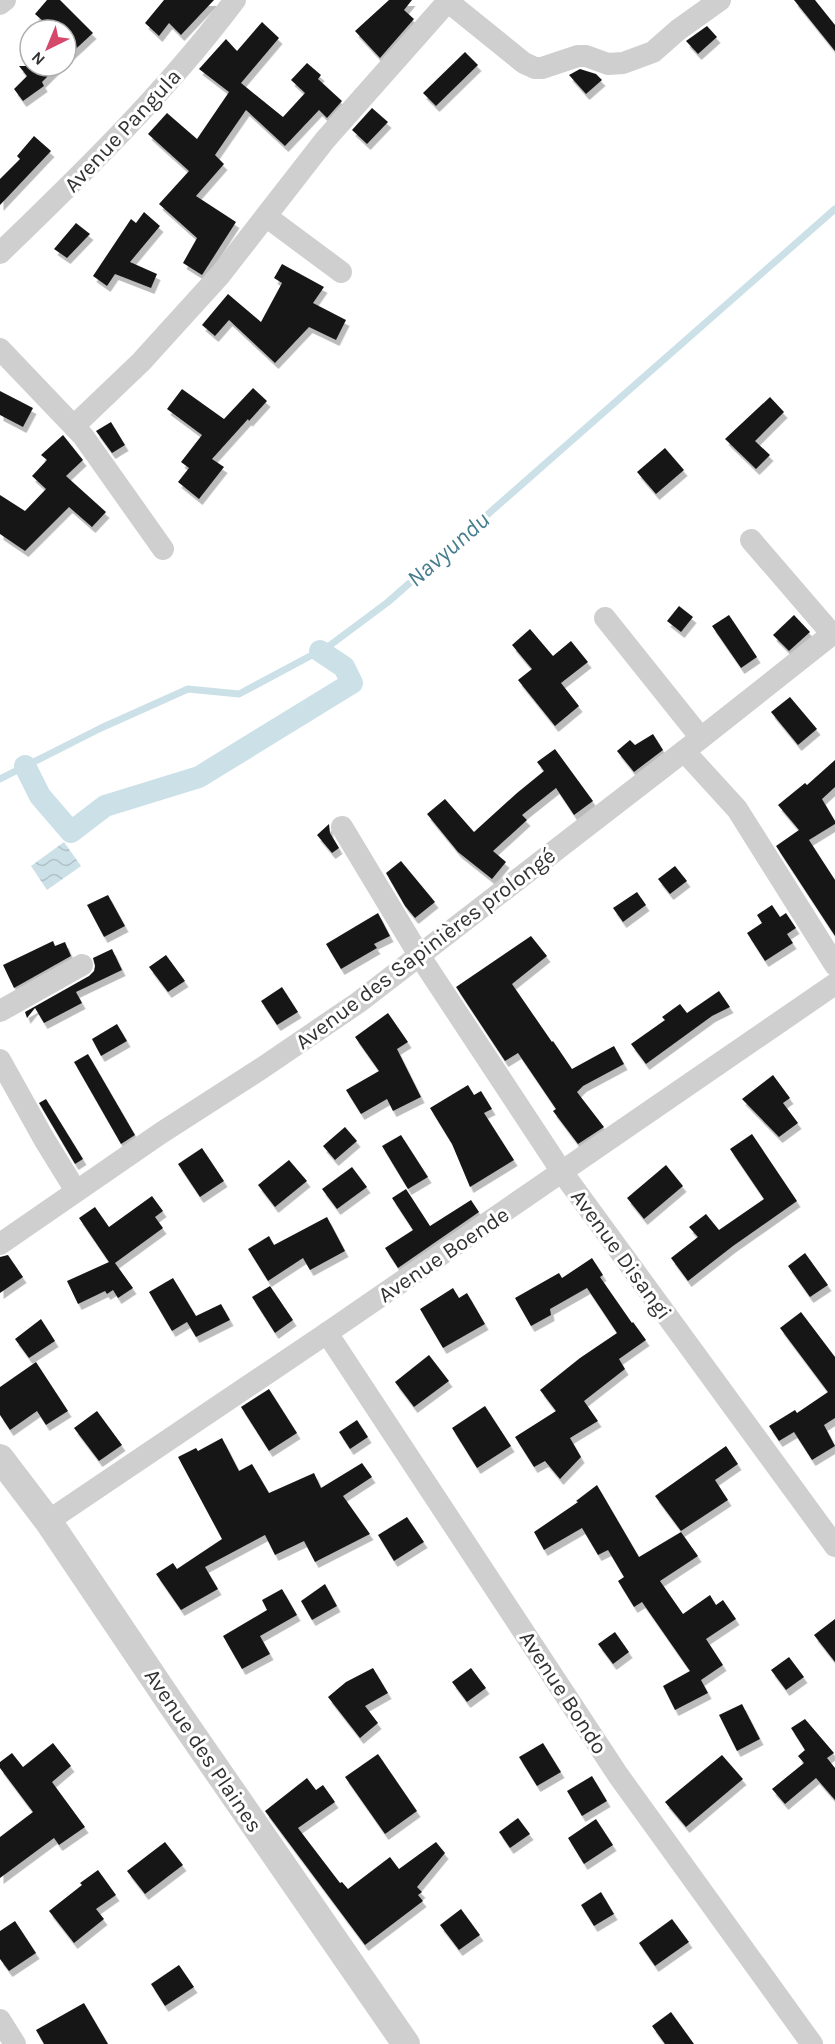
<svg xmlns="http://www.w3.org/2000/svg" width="835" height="2044" viewBox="0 0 835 2044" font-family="Karla,sans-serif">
  <defs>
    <pattern id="water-waves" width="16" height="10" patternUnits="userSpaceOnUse" patternTransform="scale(1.5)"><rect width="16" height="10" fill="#cbe1e7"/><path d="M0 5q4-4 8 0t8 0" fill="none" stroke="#afc2c7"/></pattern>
    <filter id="shadow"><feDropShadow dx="3.5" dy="6" stdDeviation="0" flood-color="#0004"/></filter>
  </defs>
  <rect width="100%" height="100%" fill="#fff"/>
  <!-- water -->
  <polygon fill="url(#water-waves)" points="64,842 81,866 47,890 31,866"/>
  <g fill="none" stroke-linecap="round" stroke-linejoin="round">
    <!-- stream -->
    <polyline stroke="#cbe1e7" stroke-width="7" points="0,779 101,728 188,689 239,694 329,646 388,602 835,209"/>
    <!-- canal -->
    <polyline stroke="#cbe1e7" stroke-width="22" points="25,766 40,796 71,832 105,806 199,777 352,683 344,667 320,651"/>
  </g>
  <!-- building -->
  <g fill="#191919" filter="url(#shadow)">
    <polygon points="47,0 60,0 93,33 66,58 66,30 53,30 35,14"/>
    <polygon points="164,0 214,0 181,35 169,23 159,36 145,23"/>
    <polygon points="389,0 412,0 404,10 414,19 380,58 355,31"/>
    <polygon points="794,0 815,0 835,25 835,51"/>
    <polygon points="262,22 279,38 241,83 283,117 305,93 291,80 307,63 321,75 318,79 342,101 327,118 319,110 285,146 246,110 215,155 224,164 196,196 236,222 202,275 183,263 197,238 159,204 189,171 148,134 167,113 197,139 229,92 199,69 226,39 237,51"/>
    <polygon points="707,26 717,37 698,54 686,41"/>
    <polygon points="465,52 478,65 436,106 423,93"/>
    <polygon points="19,66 58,66 42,82 44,86 23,101 14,89 27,76"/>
    <polygon points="580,69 596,74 602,80 586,94 569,75"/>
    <polygon points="372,108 388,122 367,144 352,130"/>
    <polygon points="34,136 51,151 0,205 0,179 20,159 17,156"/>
    <polygon points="144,212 160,226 130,262 157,274 151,288 115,274 107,286 93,276 131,219 136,223"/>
    <polygon points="76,223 90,234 67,258 54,249"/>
    <polygon points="282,264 324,287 313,303 346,320 336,340 309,327 275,363 229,320 215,336 202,325 228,294 261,322 282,283 274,278"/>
    <polygon points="253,388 267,401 249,421 248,419 212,459 224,467 199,499 178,482 189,468 181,462 202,435 167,409 182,389 224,419"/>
    <polygon points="0,391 33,408 23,427 0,415"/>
    <polygon points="770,397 784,412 755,441 770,455 756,469 725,439"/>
    <polygon points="111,422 125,445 112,453 96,431"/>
    <polygon points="63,435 83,460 66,476 106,512 92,527 69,507 25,551 0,534 0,495 25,511 46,489 32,476 47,460 41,455"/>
    <polygon points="665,448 684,470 656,494 637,472"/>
    <polygon points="679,606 693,617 681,632 667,621"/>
    <polygon points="729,615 757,657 741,668 712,626"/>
    <polygon points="794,615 810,632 789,651 773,635"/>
    <polygon points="530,629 553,656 571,641 588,662 561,683 579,706 555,726 518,680 532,669 512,645"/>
    <polygon points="790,697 817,729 798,745 771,712"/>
    <polygon points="653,734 663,750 634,772 617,751 630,740 635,745"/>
    <polygon points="555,749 593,801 574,815 556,788 522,815 527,820 493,851 506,862 492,879 458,852 427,814 445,799 474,832 517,793 544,771 537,762"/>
    <polygon points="835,760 835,787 822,799 835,821 835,824 809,840 835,880 835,936 776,846 799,830 778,805 805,783 807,785"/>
    <polygon points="329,824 330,833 339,848 332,853 317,835"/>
    <polygon points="401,861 435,902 415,918 405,906 386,873"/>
    <polygon points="675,866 687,881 670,894 658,879"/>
    <polygon points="637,892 646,905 623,922 613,908"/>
    <polygon points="108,895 125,926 104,937 87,905"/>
    <polygon points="772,905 780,917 786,913 796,928 787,934 793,943 765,961 747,933 762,923 757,915"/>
    <polygon points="378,913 390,936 374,944 377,948 341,969 326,944"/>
    <polygon points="531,936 547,956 512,984 552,1042 553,1041 572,1069 614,1046 624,1064 583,1086 577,1092 604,1127 578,1144 553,1111 556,1109 518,1053 505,1061 456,987"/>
    <polygon points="53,941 55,946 65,942 71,956 14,988 3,965"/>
    <polygon points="112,949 122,970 76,992 82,1003 44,1023 35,1008 27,1018 25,1012 89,976 94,971 95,966 93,958"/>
    <polygon points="166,955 185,981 168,992 149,967"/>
    <polygon points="282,987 298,1012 277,1025 261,1001"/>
    <polygon points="719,991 730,1007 712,1016 646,1064 631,1044 665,1020 662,1017 680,1004 687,1013"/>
    <polygon points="388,1013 408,1042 397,1049 421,1097 393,1111 387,1099 361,1114 346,1090 379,1071 355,1037"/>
    <polygon points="117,1024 127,1041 101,1056 92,1039"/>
    <polygon points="88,1054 135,1135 121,1144 74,1062"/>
    <polygon points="773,1075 790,1098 783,1103 798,1123 779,1137 742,1099"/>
    <polygon points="468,1085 474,1095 481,1091 492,1109 484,1113 514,1160 470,1187 452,1144 430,1108"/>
    <polygon points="46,1099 83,1159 75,1164 39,1103"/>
    <polygon points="345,1127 357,1141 335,1160 323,1146"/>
    <polygon points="752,1134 797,1201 733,1246 688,1281 671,1258 698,1237 689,1227 706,1214 719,1230 764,1199 730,1149"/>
    <polygon points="401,1135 428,1177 408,1189 382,1146"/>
    <polygon points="202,1148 224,1181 200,1197 178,1164"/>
    <polygon points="289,1160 307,1181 275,1207 258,1185"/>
    <polygon points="666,1165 683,1186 644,1219 627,1198"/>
    <polygon points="352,1167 367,1187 337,1209 322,1189"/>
    <polygon points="406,1189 430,1226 471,1200 479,1212 398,1268 385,1248 413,1230 392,1198"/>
    <polygon points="152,1196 163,1211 155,1217 163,1228 115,1263 133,1288 118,1298 113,1290 107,1294 105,1291 78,1304 67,1281 109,1262 79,1218 95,1207 109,1227"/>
    <polygon points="327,1217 345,1251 310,1270 303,1258 268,1281 248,1249 269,1236 274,1245"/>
    <polygon points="805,1253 828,1285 810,1297 788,1266"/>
    <polygon points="8,1255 23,1277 0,1293 0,1257"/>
    <polygon points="592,1258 603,1275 600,1277 632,1323 633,1322 646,1340 619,1359 625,1369 584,1401 598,1421 570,1438 581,1457 560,1479 545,1461 534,1467 515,1437 556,1411 540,1390 580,1358 617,1333 587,1288 550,1309 551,1315 531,1326 515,1298 559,1273 562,1278"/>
    <polygon points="173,1278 196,1316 221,1304 230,1320 196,1337 187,1322 172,1331 149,1292"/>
    <polygon points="270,1286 293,1320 275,1333 252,1297"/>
    <polygon points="453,1288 459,1298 467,1293 485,1324 443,1348 420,1309"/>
    <polygon points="801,1312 835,1357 835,1418 824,1425 835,1446 812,1460 794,1432 779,1441 769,1426 795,1410 797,1413 828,1392 780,1328"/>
    <polygon points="41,1319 55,1341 29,1358 15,1339"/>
    <polygon points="429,1355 449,1381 414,1407 395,1382"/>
    <polygon points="36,1362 68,1411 46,1425 37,1411 10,1430 0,1415 0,1387"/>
    <polygon points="269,1389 297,1433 269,1451 241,1407"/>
    <polygon points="485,1406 511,1446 477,1468 452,1428"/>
    <polygon points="97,1411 122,1445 99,1461 74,1428"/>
    <polygon points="357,1420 368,1437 350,1449 339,1432"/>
    <polygon points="222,1438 239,1471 252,1464 269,1493 314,1473 321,1488 362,1463 372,1477 343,1496 370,1534 315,1562 304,1541 275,1555 265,1535 205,1567 218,1589 181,1610 156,1574 173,1563 177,1569 222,1539 178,1457 196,1448 198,1451"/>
    <polygon points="726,1446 738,1464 715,1480 728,1500 681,1531 655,1496"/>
    <polygon points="597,1485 639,1557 681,1532 698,1556 660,1581 683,1614 710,1595 716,1605 723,1600 736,1619 706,1639 723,1665 701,1680 708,1693 675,1710 663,1686 690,1671 642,1602 634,1607 618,1581 624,1577 608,1550 598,1555 582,1528 544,1550 534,1532 578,1502 576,1501"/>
    <polygon points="407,1517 424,1542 394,1561 378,1535"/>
    <polygon points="325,1584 337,1606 312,1620 301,1601"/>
    <polygon points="282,1589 297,1615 260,1636 270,1654 242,1669 223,1636 267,1610 262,1600"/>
    <polygon points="835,1619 835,1662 814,1635"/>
    <polygon points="615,1632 629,1652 613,1664 598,1644"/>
    <polygon points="789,1657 804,1677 786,1690 771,1670"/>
    <polygon points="373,1668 388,1693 365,1706 378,1723 360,1738 328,1697 346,1682"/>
    <polygon points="471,1668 486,1688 467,1702 452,1682"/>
    <polygon points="742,1704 760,1739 737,1751 719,1715"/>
    <polygon points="805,1719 834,1753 827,1758 835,1768 835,1800 816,1778 785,1804 772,1789 804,1763 798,1756 805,1750 791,1728"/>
    <polygon points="53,1743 71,1766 52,1782 85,1827 59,1845 54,1838 0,1878 0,1837 33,1812 0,1768 0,1762 12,1753 23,1767"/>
    <polygon points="543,1743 561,1772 537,1786 519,1757"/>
    <polygon points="378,1754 417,1811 385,1834 345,1777"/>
    <polygon points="722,1755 743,1779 686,1827 665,1802"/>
    <polygon points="592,1776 607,1801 582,1816 567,1791"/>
    <polygon points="307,1778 316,1790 323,1785 335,1802 298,1828 340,1883 342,1882 348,1889 390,1857 399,1869 436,1842 445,1853 417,1887 422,1892 418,1895 423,1901 365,1945 265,1811"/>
    <polygon points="518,1818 530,1834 510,1848 499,1832"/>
    <polygon points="596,1819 613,1845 584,1864 568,1838"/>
    <polygon points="165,1842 183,1865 145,1894 127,1871"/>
    <polygon points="98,1870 116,1895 96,1909 104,1919 74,1943 49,1911 82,1885 80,1883"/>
    <polygon points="601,1892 614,1914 594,1926 581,1905"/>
    <polygon points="461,1909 480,1935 459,1950 440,1925"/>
    <polygon points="672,1919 689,1942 655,1966 639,1943"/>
    <polygon points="15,1921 36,1953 9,1971 0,1959 0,1931"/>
    <polygon points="179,1965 194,1987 165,2006 151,1984"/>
    <polygon points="84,2003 108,2044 44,2044 36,2030"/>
    <polygon points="671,2012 694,2044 665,2044 652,2026"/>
  </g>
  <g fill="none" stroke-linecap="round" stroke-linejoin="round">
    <!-- minor -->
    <g stroke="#cfcfcf" stroke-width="22">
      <polyline points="446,0 524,63 535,68 542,68 578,56 586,56 608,64 623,63 653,52 678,30 720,0"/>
      <polyline points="0,4 5,0"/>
      <polyline points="267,217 341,272"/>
      <path d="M0 253C83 173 166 92 235 0"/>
      <polyline points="0,349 83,436 163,549"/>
      <polyline points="74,426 141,362 220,275 325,140 449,0"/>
      <polyline points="751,540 832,634"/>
      <polyline points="605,618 701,738"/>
      <polyline points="684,751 737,809 835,965"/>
      <polyline points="342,827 419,955 562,1172 835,1546"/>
      <polyline points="0,1011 82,965"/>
      <polyline points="0,1060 44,1139 76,1191"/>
      <polyline points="0,1244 161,1133 262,1068 359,1002 701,738 835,632"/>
      <polyline points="327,1333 618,1775 812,2044"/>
      <polyline points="48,1521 327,1333 835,984"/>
      <polyline points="0,2020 15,2044"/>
    </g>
    <!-- tertiary -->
    <polyline stroke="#cfcfcf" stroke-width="28" points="0,1458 48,1521 174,1708 406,2044"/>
  </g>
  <g text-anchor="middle" stroke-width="6" stroke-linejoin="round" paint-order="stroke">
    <!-- street labels -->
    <g font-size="22" fill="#323232" stroke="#fff">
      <text transform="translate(122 130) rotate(-47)" y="8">Avenue Pangula</text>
      <text transform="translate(425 948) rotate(-37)" y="8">Avenue des Sapinières prolongé</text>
      <text transform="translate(443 1254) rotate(-34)" y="8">Avenue Boende</text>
      <text transform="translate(622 1254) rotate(54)" y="8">Avenue Disangi</text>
      <text transform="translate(564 1692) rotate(57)" y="8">Avenue Bondo</text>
      <text transform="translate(204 1750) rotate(56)" y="8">Avenue des Plaines</text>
    </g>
    <!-- water labels -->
    <g font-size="24" font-style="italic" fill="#467e8e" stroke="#fff">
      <text transform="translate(448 549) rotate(-41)" y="8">Navyundu</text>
    </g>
  </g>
  <!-- north arrow -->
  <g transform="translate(48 48) rotate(223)"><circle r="28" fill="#ffffff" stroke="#adadad" stroke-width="1.5"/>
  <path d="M0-4.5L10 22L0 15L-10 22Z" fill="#d64869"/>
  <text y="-9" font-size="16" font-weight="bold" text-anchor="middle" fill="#323232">N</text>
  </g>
</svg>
